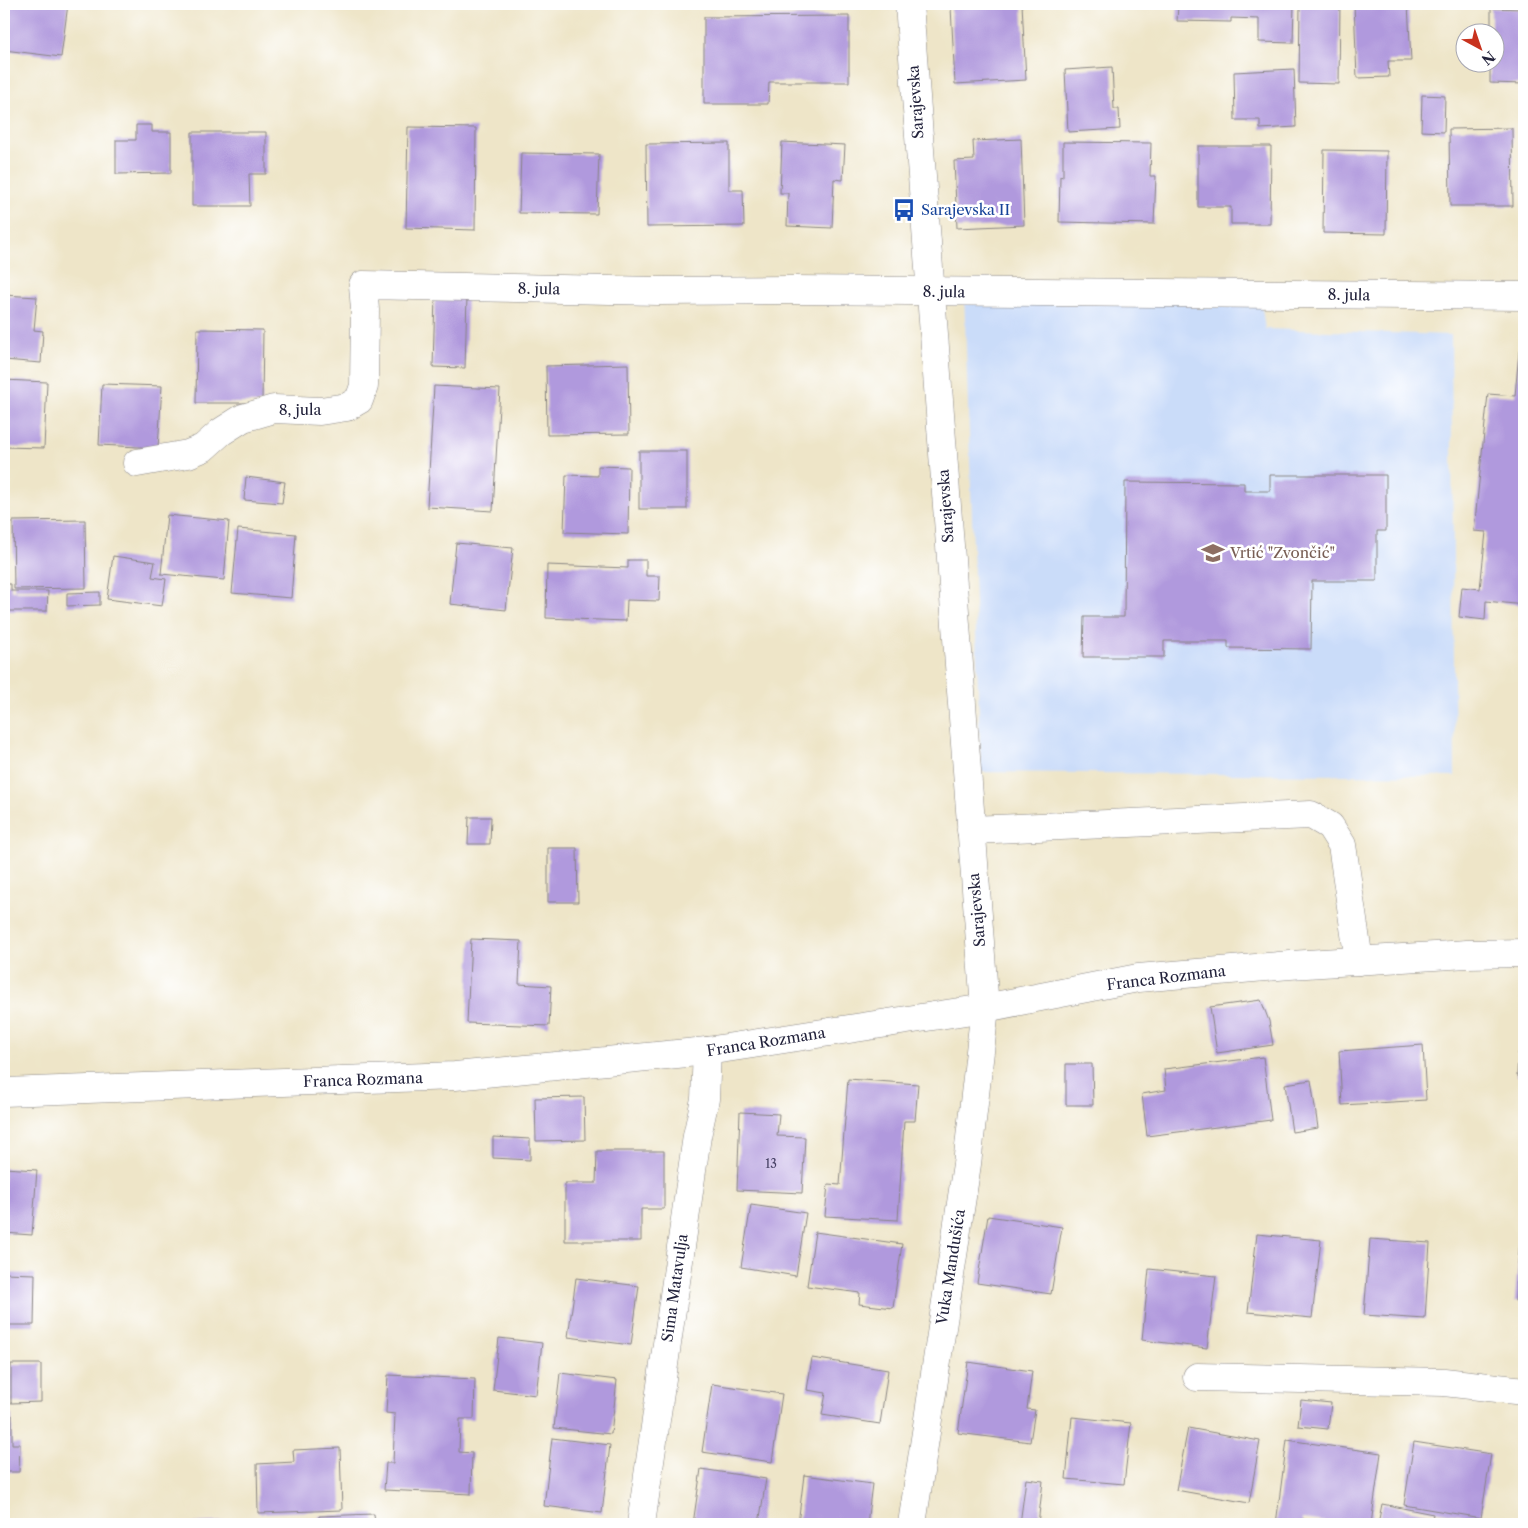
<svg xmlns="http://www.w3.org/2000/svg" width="1528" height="1528" viewBox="0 0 1528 1528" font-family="'Libre Caslon Text',serif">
  <rect width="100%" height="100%" fill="#fff"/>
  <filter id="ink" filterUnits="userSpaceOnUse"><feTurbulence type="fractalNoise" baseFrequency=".02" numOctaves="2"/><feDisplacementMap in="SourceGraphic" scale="10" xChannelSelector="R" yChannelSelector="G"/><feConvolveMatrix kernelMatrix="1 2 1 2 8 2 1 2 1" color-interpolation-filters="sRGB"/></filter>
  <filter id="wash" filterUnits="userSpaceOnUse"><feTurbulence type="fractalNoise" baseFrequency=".0096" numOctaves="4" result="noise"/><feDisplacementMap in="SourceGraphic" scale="20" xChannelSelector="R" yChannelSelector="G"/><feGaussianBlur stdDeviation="1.12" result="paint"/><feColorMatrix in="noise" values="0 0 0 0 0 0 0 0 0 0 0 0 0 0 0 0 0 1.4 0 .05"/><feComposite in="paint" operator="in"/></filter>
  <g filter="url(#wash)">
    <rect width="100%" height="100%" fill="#eee5c8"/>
    <!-- built -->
    <polygon fill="#cadcf9" points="964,292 1260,294 1265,329 1451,335 1455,776 981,772"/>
    <g id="blocks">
      <!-- building -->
      <g fill="#b099dd">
        <polygon points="4,4 68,4 61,57 4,50"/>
        <polygon points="1022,4 1026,80 955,84 951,7"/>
        <polygon points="1178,4 1294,4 1293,43 1259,42 1259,19 1231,18 1231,22 1177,21"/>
        <polygon points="1300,4 1340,4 1339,84 1299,83"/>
        <polygon points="1354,4 1408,4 1411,61 1388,61 1389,77 1357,78"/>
        <polygon points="1491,8 1524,9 1524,84 1490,83 1490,62 1496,62 1496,32 1491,32"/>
        <polygon points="849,16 849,82 769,82 768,104 704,104 704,17"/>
        <polygon points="1112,67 1114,109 1119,109 1120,129 1068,132 1065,70"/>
        <polygon points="1294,69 1296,127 1260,129 1260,120 1235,120 1234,72"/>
        <polygon points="1422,95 1445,96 1444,132 1421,131"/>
        <polygon points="136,125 152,125 152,132 171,132 171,173 116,174 116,140 136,140"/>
        <polygon points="408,127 476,128 475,230 406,228"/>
        <polygon points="1512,128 1513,206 1450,206 1449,129"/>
        <polygon points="192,132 266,132 266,174 249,174 250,206 192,206"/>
        <polygon points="1021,139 1024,225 957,228 954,161 974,160 973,141"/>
        <polygon points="782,142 845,145 843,180 834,179 832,228 787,226 788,193 780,193"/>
        <polygon points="1063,142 1151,143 1150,176 1156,176 1154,224 1059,222 1060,176 1063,177"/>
        <polygon points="729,143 729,190 743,190 744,226 647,227 646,144"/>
        <polygon points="1198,146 1271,146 1270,224 1231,224 1231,207 1198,207"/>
        <polygon points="1324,150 1387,151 1386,234 1323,233"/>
        <polygon points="521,153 599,154 597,214 519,213"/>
        <polygon points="4,295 37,297 34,330 43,331 41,363 4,360"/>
        <polygon points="435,295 467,295 465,368 433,367"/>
        <polygon points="197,329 263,330 262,403 196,403"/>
        <polygon points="1519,352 1524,352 1524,605 1486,601 1485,620 1459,617 1462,587 1480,589 1486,532 1474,531 1488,394 1515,396"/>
        <polygon points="628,364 629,434 547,435 546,366"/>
        <polygon points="4,380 47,382 44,448 4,447"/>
        <polygon points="102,384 162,386 158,448 99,445"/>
        <polygon points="434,386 500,389 493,511 427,507"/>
        <rect x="639" y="451" width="48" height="58"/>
        <polygon points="598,466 629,467 628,534 564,532 566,475 598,476"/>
        <polygon points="1270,475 1386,475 1386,531 1377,531 1377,581 1312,581 1311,649 1228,648 1228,641 1164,641 1164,657 1083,657 1084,617 1124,617 1125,482 1244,483 1244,491 1270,491"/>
        <polygon points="246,477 285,482 282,503 244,500"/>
        <polygon points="167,515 229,521 224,580 161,574"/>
        <polygon points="85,520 86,588 14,589 13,521"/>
        <polygon points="238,529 296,534 291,598 232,593"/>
        <polygon points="456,543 513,548 506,610 450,604"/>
        <polygon points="113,556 155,562 152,577 166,579 162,606 107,599"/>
        <polygon points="628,560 646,560 646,576 660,576 659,601 627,600 626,621 546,618 547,565 628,568"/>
        <polygon points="4,584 11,584 11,591 48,591 47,611 4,611"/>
        <polygon points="100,592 100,605 67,606 67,593"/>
        <polygon points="469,817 491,817 490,844 468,844"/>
        <polygon points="548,848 577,848 578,902 548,902"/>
        <polygon points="471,939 521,941 519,984 551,986 549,1026 467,1023"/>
        <polygon points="1261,1000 1269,1021 1273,1045 1217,1053 1210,1007"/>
        <polygon points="1423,1045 1426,1100 1342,1105 1339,1051"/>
        <polygon points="1518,1053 1524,1053 1524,1076 1517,1076"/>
        <polygon points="1263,1057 1271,1120 1147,1136 1142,1094 1166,1090 1164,1069"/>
        <polygon points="1066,1064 1092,1064 1093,1105 1066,1105"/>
        <polygon points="848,1079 918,1084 915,1121 904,1121 898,1220 825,1216 828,1184 840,1185"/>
        <polygon points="1311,1080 1318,1128 1292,1132 1285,1084"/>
        <polygon points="584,1097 585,1140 536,1141 535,1098"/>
        <polygon points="740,1112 779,1114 777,1136 805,1137 802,1193 737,1190"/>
        <polygon points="493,1137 530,1139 530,1160 493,1158"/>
        <polygon points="597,1151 664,1151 664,1209 641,1209 641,1241 565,1241 565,1183 596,1183"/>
        <polygon points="4,1168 37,1170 32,1235 4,1233"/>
        <polygon points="751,1205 806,1213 796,1276 741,1267"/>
        <polygon points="988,1216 1062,1227 1051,1294 977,1283"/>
        <polygon points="815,1232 902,1244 893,1308 859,1304 860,1293 807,1286"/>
        <polygon points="1257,1234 1321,1240 1312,1318 1248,1312"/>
        <polygon points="1370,1239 1430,1243 1425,1319 1364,1315"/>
        <polygon points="1520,1239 1524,1239 1524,1301 1515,1301"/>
        <polygon points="1149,1269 1216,1276 1207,1348 1142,1340"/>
        <polygon points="4,1273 35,1274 34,1325 4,1325"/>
        <polygon points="576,1278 639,1286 631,1345 568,1337"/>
        <polygon points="499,1338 542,1343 536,1395 493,1390"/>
        <polygon points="812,1358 888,1370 880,1424 822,1415 826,1393 807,1390"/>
        <polygon points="968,1362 1032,1371 1027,1409 1035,1410 1030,1442 958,1433"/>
        <polygon points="11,1364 41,1364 41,1402 11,1403"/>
        <polygon points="560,1373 617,1380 611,1434 554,1428"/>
        <polygon points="388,1375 475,1379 474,1419 460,1419 459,1452 472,1453 471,1494 384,1490 386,1463 393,1463 395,1414 386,1413"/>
        <polygon points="712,1384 782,1394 772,1462 702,1452"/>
        <polygon points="1301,1400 1331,1403 1328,1429 1298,1426"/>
        <polygon points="4,1415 12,1415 12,1444 20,1444 19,1472 4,1472"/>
        <polygon points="1072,1417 1131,1423 1124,1484 1066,1479"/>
        <polygon points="1188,1428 1260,1441 1249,1503 1176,1490"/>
        <polygon points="552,1438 610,1445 602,1513 544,1506"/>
        <polygon points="1287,1440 1381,1453 1371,1524 1342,1524 1302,1519 1302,1524 1276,1524"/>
        <polygon points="1414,1442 1491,1454 1481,1518 1404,1505"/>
        <polygon points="340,1448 342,1510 258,1513 257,1464 294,1462 293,1450"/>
        <polygon points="701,1469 766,1479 759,1524 693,1524"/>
        <polygon points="804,1475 872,1484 867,1524 798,1524"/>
        <polygon points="1026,1479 1043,1481 1038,1524 1020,1524"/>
        <polygon points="1523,1499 1524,1524 1519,1524"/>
        <polygon points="1382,1504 1433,1514 1431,1524 1378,1524"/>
        <polygon points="374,1514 375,1524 319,1524 319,1516"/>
        <polygon points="485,1519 524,1521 524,1524 485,1524"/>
        <polygon points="235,1521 235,1524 195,1524 194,1523"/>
      </g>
    </g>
  </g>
  <g filter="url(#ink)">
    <use href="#blocks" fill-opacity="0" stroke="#888482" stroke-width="1"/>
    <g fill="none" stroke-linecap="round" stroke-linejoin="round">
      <defs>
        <g id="minor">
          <polyline points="909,4 985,1008 967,1164 912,1524"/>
          <polyline points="137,463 188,454 203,448 221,432 243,418 274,409 320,411 347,407 359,400 364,386 365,310 363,285 658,291 793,290 1524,296"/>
          <polyline points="971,830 1311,815 1330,826 1342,845 1359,961"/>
          <polyline points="1197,1377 1444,1382 1524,1391"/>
          <polyline points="641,1524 697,1136 705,1099 707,1051"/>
        </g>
        <polyline id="tertiary" points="4,1092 455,1076 707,1051 985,1008 1138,978 1290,965 1467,954 1524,953"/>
      </defs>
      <!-- minor casing -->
      <use href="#minor" stroke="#888482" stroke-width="29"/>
      <!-- tertiary casing -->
      <use href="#tertiary" stroke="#888482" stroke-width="29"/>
      <!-- minor -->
      <use href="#minor" stroke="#fff" stroke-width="28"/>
      <!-- tertiary -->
      <use href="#tertiary" stroke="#fff" stroke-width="28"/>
    </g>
  </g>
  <!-- icons -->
  <defs>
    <symbol id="bus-bare" viewBox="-9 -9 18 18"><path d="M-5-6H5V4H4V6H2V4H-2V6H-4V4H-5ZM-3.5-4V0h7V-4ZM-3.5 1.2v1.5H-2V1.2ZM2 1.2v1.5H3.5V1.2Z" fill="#1a4fb4" stroke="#fff" stroke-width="2.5" paint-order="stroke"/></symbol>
    <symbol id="school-bare" viewBox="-9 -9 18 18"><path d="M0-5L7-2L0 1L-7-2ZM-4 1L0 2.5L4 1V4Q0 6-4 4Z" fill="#8d6e63" stroke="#fff" stroke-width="2.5" paint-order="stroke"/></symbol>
  </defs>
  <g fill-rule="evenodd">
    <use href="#bus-bare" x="888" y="194" width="32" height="32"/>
    <use href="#school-bare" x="1197" y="537" width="32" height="32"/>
  </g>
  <g text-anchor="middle" stroke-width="5" stroke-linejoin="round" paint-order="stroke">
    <!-- number labels -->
    <g font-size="12" fill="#464064">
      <text x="771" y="1168">13</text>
    </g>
    <!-- street labels -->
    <g font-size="15" fill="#22223b" stroke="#fff">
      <text transform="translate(916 102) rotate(-94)" y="5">Sarajevska</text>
      <text transform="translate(539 289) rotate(1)" y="5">8. jula</text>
      <text transform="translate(944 292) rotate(1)" y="5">8. jula</text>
      <text transform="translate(1349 295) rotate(1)" y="5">8. jula</text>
      <text x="300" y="415">8, jula</text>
      <text transform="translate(946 506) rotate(-94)" y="5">Sarajevska</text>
      <text transform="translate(977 910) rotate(-95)" y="5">Sarajevska</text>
      <text transform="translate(1166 978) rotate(-7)" y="5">Franca Rozmana</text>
      <text transform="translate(766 1042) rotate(-9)" y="5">Franca Rozmana</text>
      <text transform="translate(363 1080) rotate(-2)" y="5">Franca Rozmana</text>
      <text transform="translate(951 1267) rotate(-81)" y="5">Vuka Mandušića</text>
      <text transform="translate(675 1288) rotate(-82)" y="5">Sima Matavulja</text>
    </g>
    <!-- transit labels -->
    <g font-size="15" fill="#164399" stroke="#fff" text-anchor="start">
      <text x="921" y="215">Sarajevska II</text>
    </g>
    <!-- education labels -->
    <g font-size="15" fill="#785e54" stroke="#fff" text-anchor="start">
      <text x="1230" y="558">Vrtić "Zvončić"</text>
    </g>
  </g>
  <!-- margin -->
  <rect width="1528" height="1528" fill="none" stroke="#fff" stroke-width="20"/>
  <!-- north arrow -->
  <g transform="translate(1480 48) rotate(140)"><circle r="24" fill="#ffffff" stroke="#a7a7b1"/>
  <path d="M0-4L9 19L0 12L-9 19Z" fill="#c8321e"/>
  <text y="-8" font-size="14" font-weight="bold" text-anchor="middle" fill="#22223b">N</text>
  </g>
</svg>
